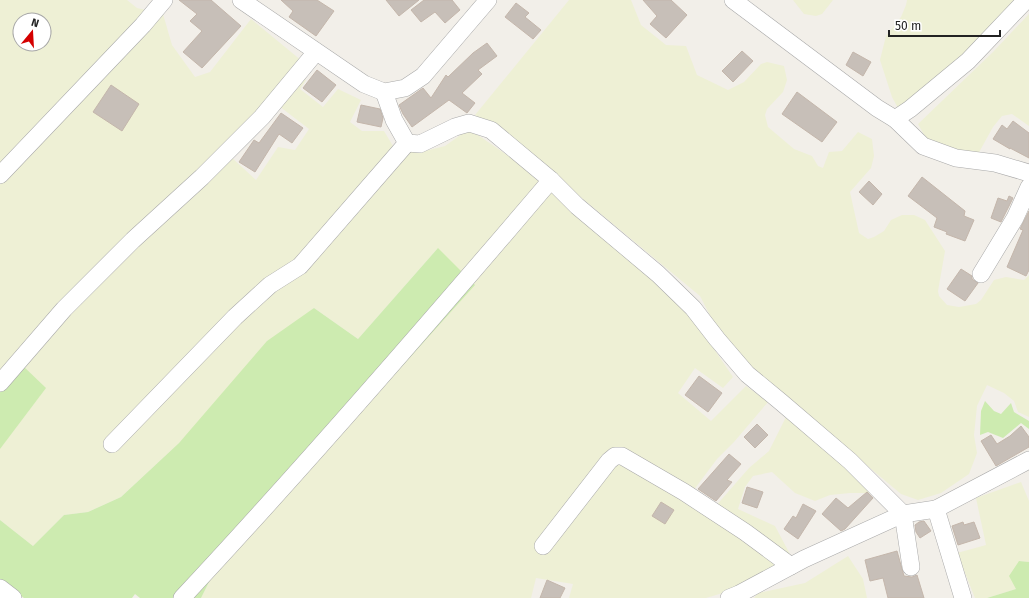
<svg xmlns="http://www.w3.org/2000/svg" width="1029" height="598" viewBox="0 0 1029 598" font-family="'Fira Sans',sans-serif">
  <rect width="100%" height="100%" fill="#f2efe9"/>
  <!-- farmland -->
  <g fill="#eef0d5" fill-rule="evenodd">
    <path d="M0 0H127L137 8 163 14 172 45 195 77 210 72 251 19 302 61 229 142 0 375ZM20 20H44V44H20Z"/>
    <polygon points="569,0 631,0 641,25 666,45 686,46 697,75 728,90 744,82 761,64 767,62 784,66 787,80 783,92 767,109 765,115 768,127 794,149 812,156 818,166 823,168 829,152 842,151 858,132 872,139 874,156 871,168 850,192 859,233 868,239 874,237 884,231 891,220 902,215 914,215 925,220 945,251 938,291 939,296 947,305 959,307 976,304 981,300 994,280 1006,277 1024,280 1029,275 1029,417 1018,412 1014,401 1004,393 987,385 977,406 974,435 977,453 969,474 941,493 918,500 901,494 752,369 719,333 700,296 525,151 475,115"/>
    <polygon points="793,0 833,0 822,14 816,16 804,14"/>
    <polygon points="907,0 1020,0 959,62 898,108 892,97 880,60 886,36 901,17 906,5"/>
    <polygon points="1029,14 1029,126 1012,114 1002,116 993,127 977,156 927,140 918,124 993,52"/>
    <polygon points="301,77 306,80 300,89 323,107 338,89 361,100 350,122 362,131 384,131 396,151 421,152 445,146 469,129 529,170 647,272 695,321 733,377 723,388 695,368 678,393 711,421 746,386 768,402 734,442 717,459 693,491 714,508 749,468 769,451 787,415 873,493 850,493 830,495 815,501 795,493 772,472 753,476 745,487 738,509 775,526 792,558 726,592 706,598 569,598 573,584 536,578 531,598 201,598 210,580 438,248 358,339 314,308 179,443 121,497 88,512 64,515 33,546 0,520 0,449 23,366 65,315 230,156 256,180 278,147 295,150 309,129 279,106"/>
    <polygon points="1021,482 1029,501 1029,562 1019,561 1016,589 987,598 975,598 957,553 986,545 976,498"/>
    <polygon points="848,556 863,579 867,598 754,598 758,593 805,583"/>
  </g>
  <!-- grass -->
  <g fill="#cdebb0">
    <polygon points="438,248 475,285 210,580 201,598 140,598 135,594 132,598 24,598 0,581 0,520 33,546 64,515 88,512 121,497 179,443 267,341 314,308 358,339"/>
    <polygon points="23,366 46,388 0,449 0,391"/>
    <polygon points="985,401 994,411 1001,414 1011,403 1014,412 1029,421 1029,429 1021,423 1003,438 988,432 980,435 981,411"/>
    <polygon points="1019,561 1029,562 1029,598 987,598 1016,589 1009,576"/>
  </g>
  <!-- building -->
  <g fill="#c7bfb8" stroke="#c4b6ab">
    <polygon points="179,0 211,0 241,26 202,68 183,52 202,31 190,21 197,14"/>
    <polygon points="281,0 317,0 334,11 316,36 289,17 293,11"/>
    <polygon points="386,0 419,0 399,16"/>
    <polygon points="424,0 452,0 460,10 445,23 435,12 421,22 411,10"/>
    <polygon points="643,0 671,0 687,15 666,38 650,24 657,16"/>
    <polygon points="516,3 529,13 525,17 541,30 533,39 505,17"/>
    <polygon points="487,43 497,56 478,70 482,74 462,93 475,103 467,113 449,100 412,127 403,114 399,105 423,88 431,98 446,75 448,77 473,53"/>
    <polygon points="742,51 753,61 733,82 722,71"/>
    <polygon points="853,52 871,62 863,76 846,65"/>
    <polygon points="317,70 336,85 322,102 303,88"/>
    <polygon points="111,85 139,104 122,131 93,112"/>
    <polygon points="797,92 837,122 822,142 782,114"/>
    <polygon points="361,105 380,109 383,118 381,127 357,122"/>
    <polygon points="281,113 303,128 292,143 279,134 255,172 239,162 254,140 259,143"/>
    <polygon points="1013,121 1029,133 1029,158 1010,148 1010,149 993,139 1002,125 1007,129"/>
    <polygon points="922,177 965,211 964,216 974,220 965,241 946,234 947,232 934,227 937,218 908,196"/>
    <polygon points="869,181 882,194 873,205 859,192"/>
    <polygon points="1009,196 1013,198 1001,222 991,218 998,198 1007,201"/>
    <polygon points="1029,211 1029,270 1026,276 1007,267 1023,230 1020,229"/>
    <polygon points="961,269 972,276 972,279 978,283 965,301 947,289"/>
    <polygon points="699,376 722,393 708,412 685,395"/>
    <polygon points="757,424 768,435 755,448 744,437"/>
    <polygon points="1021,426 1029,437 1029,447 996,466 981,441 991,435 997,444 1010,436"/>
    <polygon points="729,454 741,464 727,480 732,482 716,501 698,489"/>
    <polygon points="747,487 763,492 757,508 742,503"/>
    <polygon points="867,492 873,498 845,529 841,531 822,514 836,498 848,508"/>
    <polygon points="661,502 674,510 665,524 652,516"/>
    <polygon points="803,504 816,511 798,539 784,529 793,516 796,518"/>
    <polygon points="924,521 931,531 920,538 916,532 915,525 919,522"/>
    <polygon points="963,522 964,525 974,522 980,538 958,545 952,526"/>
    <polygon points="897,551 904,576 912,577 917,575 924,598 888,598 883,578 870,581 865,560"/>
    <polygon points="547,580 565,588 560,598 540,598"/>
  </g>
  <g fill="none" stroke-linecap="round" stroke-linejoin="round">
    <defs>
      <g id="street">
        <polyline points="241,0 364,84 384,92 405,88 423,76 488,0"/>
        <polyline points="733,0 877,108 895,119 923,146 956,158 995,163 1029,173"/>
        <polyline points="384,92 394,120 407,143 420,144 455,127 469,123 491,130 551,180 577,206 658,274 693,308 717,339 747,374 781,402 850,461 903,514 911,567"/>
        <polyline points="895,119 910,109 968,61 1026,0"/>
        <polyline points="0,175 143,25 164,0"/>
        <polyline points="981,274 1015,218 1029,187"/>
        <polyline points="0,383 64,309 133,240 202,177 262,117 316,52"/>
        <polyline points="112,444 235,317 270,285 300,266 407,143"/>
        <polyline points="936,509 963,598"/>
        <polyline points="543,546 609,461 615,456 622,456 684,492 745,532 791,566"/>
        <polyline points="0,588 13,598"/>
        <path d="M182 598C309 462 430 322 551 180"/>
        <polyline points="729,598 739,594 804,559 903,514 936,509 1029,460"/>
      </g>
    </defs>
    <!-- street casing -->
    <use href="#street" stroke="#a9a9a9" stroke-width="18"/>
    <!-- street -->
    <use href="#street" stroke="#fff" stroke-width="17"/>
  </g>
  <!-- north arrow -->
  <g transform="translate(32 32) rotate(18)"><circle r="19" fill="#ffffff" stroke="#a7a7a7"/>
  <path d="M0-3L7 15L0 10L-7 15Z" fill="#d40000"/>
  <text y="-6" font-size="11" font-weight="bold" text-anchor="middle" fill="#222222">N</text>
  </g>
  <!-- scale -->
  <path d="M889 30v6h111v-6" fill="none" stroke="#222222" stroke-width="2"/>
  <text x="895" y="30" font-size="12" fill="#222222" stroke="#ffffff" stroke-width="3" paint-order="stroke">50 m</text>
</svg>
